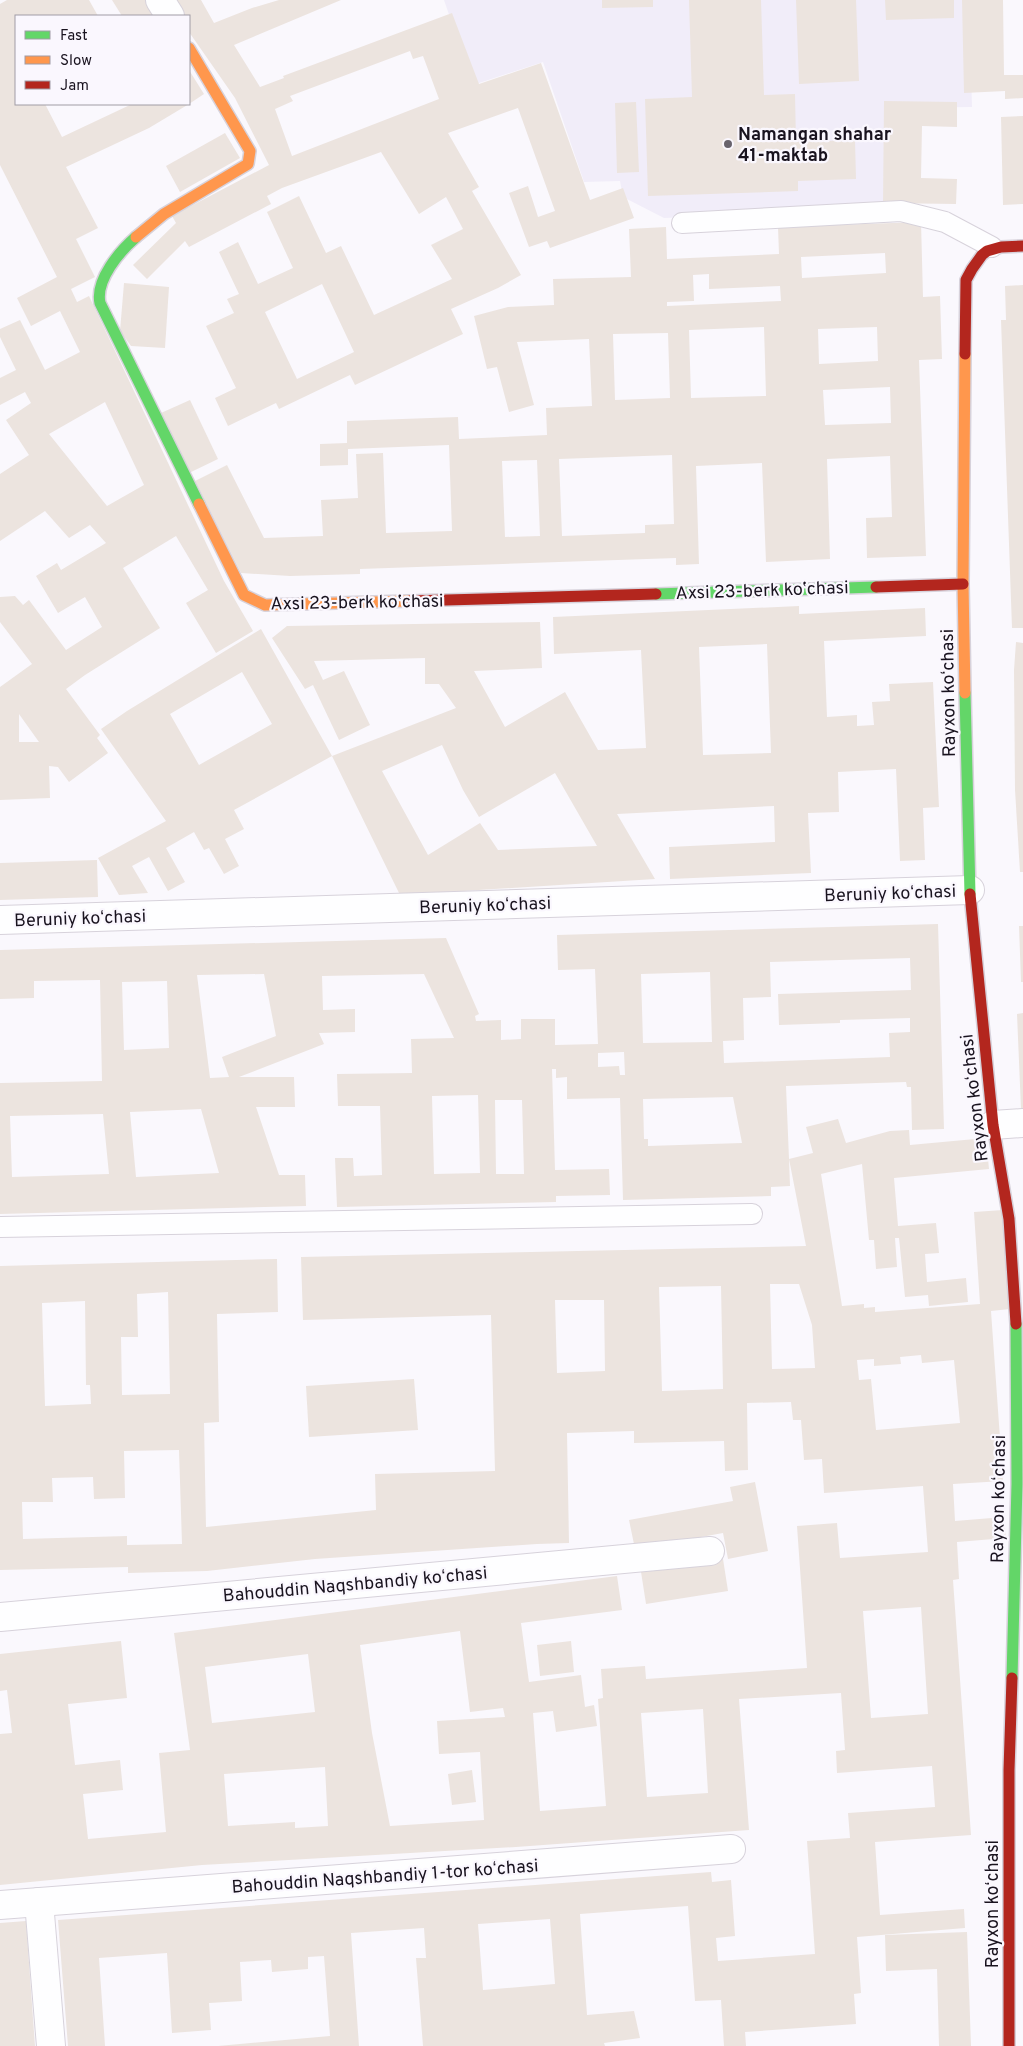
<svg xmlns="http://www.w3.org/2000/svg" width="1023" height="2046" viewBox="0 0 1023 2046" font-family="Overpass,sans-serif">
  <rect width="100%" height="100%" fill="#faf8fd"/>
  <!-- education -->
  <polygon fill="#f1edf9" points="444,0 969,0 972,107 886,108 883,210 664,218 623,197 620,181 584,182 543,62 470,86 457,38"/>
  <!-- building -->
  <g fill="#ece4df" fill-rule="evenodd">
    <path d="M7 0H89L98 16H16V104H45L62 137 132 104H189L149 128 66 167 98 228 76 239 95 277 71 289 77 302 89 296 224 581 253 631 216 653 186 603 208 590 176 536 123 568 160 628 85 675 66 689 100 735 97 738 108 753 69 782 58 767 49 766 50 798 0 800V687L32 664 0 622V597L15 596 23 605 29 600 66 650 102 627 85 597 58 613 36 576 57 563 61 570 106 543 90 525 69 538 45 511 0 541V474L29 455 6 420 31 403 25 392 0 405V378L16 370 0 337V329L20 320 45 370 80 352 60 311 31 326 17 298 57 277 0 165V4ZM105 402 144 485 107 506 49 434ZM19 714 39 742H19Z"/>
    <polygon points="112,0 147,0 157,16 122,16"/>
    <path d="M169 0H201L214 23 252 8 279 0H341L234 45 260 87 284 78 283 76 452 13 479 84 541 63 590 200 623 188 634 218 550 248 547 241 529 247 509 193 528 186 538 217 555 211 518 108 448 133 479 187 472 191 521 275 498 288 451 309 463 334 355 385 350 375 279 409 276 403 228 426 215 398 236 388 206 326 234 313 227 299 239 294 219 252 238 242 258 284 293 268 267 212 299 196 326 253 341 246 374 315 452 279 431 245 463 229 446 197 419 214 381 152 282 188 267 196 271 204 189 247 185 241 147 279 133 265 176 223 172 216 269 165 235 98 189 32V16H179ZM410 51 413 59 423 56 439 99 292 156 275 109 293 101 290 96ZM322 284 354 352 297 379 265 312Z"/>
    <polygon points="602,0 653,0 653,7 602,8"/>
    <polygon points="689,0 761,0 764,95 795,94 796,142 855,140 856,179 798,181 798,191 648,196 645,99 692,97"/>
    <polygon points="796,0 856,0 859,81 799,84"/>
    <polygon points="885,0 954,0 954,18 886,20"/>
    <polygon points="962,0 1003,0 1004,75 1023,75 1023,98 1005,99 1005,91 964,93"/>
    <polygon points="189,70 204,94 189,104"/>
    <polygon points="884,101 957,102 957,127 922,126 921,178 957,179 956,204 883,203"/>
    <polygon points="636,102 639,172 617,173 615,103"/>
    <polygon points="1023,116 1023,204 1003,205 1001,117"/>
    <polygon points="225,133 240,158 180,192 166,166"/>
    <path d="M921 222 923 297 940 296 942 359 919 360 926 556 867 558 866 518 892 517 890 456 827 459 830 559 766 562 762 463 696 466 699 564 676 565V558L360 569V574L290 576 241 573 195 481 227 465 264 538 323 536 321 500 358 498 356 454 383 453 386 533 452 531 449 445 348 449V465L320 466V444L347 443V421L458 417 459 439 547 435 546 408 592 406 589 339 517 342 534 405 509 412 497 367 487 369 474 316 508 307 554 305 553 279 631 277 629 229 666 227 667 259 779 254 778 227ZM885 253 886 273 802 278 801 257ZM709 274V289L780 286 781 301 667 306V302L694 301 693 275ZM764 327 766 396 691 398 689 330ZM877 327 878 361 819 364 818 329ZM668 333 670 398 615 400 613 334ZM890 387 891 423 825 425 823 390ZM672 455 674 524 645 525V533L562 536 559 459ZM537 460 540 536 505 537 502 461Z"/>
    <polygon points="124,283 169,287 165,348 131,346 120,331"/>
    <polygon points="1023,285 1023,628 1012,628 1001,320 1006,320 1005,286"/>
    <polygon points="190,400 218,459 189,473 161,413"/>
    <path d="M799 606V614L925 608 926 636 824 641 827 717 857 715V726L874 725 872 702 890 701 889 684 933 682 939 807 923 808 925 860 900 861 896 769 838 772 839 812 808 813 811 873 670 879 669 847 775 842 774 806 617 814 655 879 400 895 332 756 456 708 439 684H425V658L314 661 323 680 344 671 370 725 339 740 313 685 305 689 272 638 287 626 540 622 542 668 474 671 505 727 565 692 598 750 646 748 641 650 554 654 553 617ZM767 644 771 753 703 755 699 647ZM442 745 463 790 479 817 555 773 597 846 498 850 480 823 428 855 382 771Z"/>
    <path d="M261 629 332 756 234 810 244 829 225 839 239 866 224 874 209 848 204 850 194 832 166 848 185 882 168 891 149 857 132 866 148 893 119 895 98 858 166 821 101 729 127 711ZM242 672 272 724 199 765 170 714Z"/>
    <polygon points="1016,642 1023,643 1023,872 1020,872 1015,790 1014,670"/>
    <polygon points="97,860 98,897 0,900 0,863"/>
    <path d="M938 924 944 1129 912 1130 911 1087H907L906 1082 786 1086 789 1159 813 1153 806 1127 838 1119 846 1143 890 1131 909 1130 910 1145 986 1138 989 1169 894 1178 898 1226 936 1223 939 1253 925 1254 927 1282 966 1278 968 1302 929 1306 928 1295 905 1297 899 1238H895L897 1267 876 1269 874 1240H869L862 1164 821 1174 842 1306 864 1304V1308L875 1307V1312L980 1304 974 1212 1003 1210 1010 1309 991 1311 1003 1481 953 1484 955 1521 1004 1517 1006 1538 957 1542 959 1579 953 1580 971 1835 875 1842 880 1915 964 1909 965 1928 857 1937 861 1993 854 1994 856 2024 745 2032 746 2046H724L721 2000 695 2001 688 1906 580 1914 587 2015 634 2011 640 2038 604 2043 605 2046H423L416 1958H426L424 1928 351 1933 359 2046H218L330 2036 324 1956 308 1957V1969L272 1972 271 1960 240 1962 242 2001 209 2003 211 2030 172 2033 167 1953 99 1958 105 2046H68L58 1920 711 1872 712 1882 731 1880 735 1936 716 1938 718 1961 815 1954 807 1841 850 1838 848 1813 935 1807 932 1766 837 1773 836 1751 845 1750 841 1693 739 1699 749 1830 516 1847 202 1865 0 1885V1734L12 1733 7 1690 0 1691V1654L121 1641 127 1698 68 1704 75 1765 120 1760 123 1790 83 1794 88 1839 166 1832 159 1753 190 1750 174 1633 617 1576 622 1610 521 1623 529 1682 581 1675 585 1707 594 1705 597 1726 556 1732 553 1711 533 1713 540 1811 606 1806 598 1699 603 1698 601 1669 645 1666 646 1679 807 1668 797 1526 837 1523 840 1558 928 1552 923 1486 824 1493 822 1459 804 1460 801 1420H793L791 1402 747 1403 748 1470 725 1471 724 1441 634 1443V1431L567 1433 569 1543 537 1544 315 1559 207 1571 128 1573V1567L0 1570V1266L277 1259 278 1312 217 1314 219 1422 204 1423 206 1527 376 1510 375 1474 495 1471 491 1315 303 1320 301 1257 806 1246 789 1159 790 1186 771 1187V1196L623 1200 620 1098 567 1099V1077L556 1078V1069H552L555 1170 609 1169 610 1195 556 1196V1202L337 1207 335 1158H353L354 1176 382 1175 380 1106H338L337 1074 412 1073 411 1039 454 1038 424 974 322 976 323 1010 355 1009V1032L319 1033 324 1044 239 1077H294L295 1107H256L279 1175H305L306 1206 0 1214V1083L102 1081 100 980 34 981V998L0 999V950L446 938 479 1014 475 1016 476 1021 501 1020V1040L521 1039V1019H555V1045L598 1044 595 969 558 970 557 935ZM910 958 911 990 778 994 779 1025 840 1023V1020L910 1018V1032L889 1033 890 1057 724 1063 723 1041 744 1040 743 998 771 997 770 962ZM710 972 712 1042 643 1043 641 974ZM264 974 276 1036 222 1057 229 1077 210 1078 197 975ZM167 981 169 1048 124 1050 122 982ZM624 1052 625 1075H620L619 1066 598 1067V1053ZM478 1095 480 1173 434 1174 432 1096ZM733 1097 742 1143 648 1146V1139H644L643 1099ZM495 1100H522L524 1174H496ZM201 1109 219 1173 136 1177 130 1112ZM103 1114 109 1174 12 1177 10 1116ZM770 1284H799L812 1325 815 1368 772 1369ZM721 1286 723 1389 662 1391 659 1287ZM168 1292 170 1394 122 1395 121 1337H138L137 1294ZM555 1300H604L605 1371 557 1373ZM85 1301 86 1385H90L91 1404 45 1406 42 1303ZM921 1355 922 1363 954 1360 960 1423 876 1430 871 1379 859 1380 857 1360 874 1359V1366L901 1364 900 1357ZM179 1450 182 1544 127 1545V1536L23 1539 22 1502H53L52 1478 93 1477 94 1499 125 1498 124 1451ZM921 1607 928 1714 871 1718 863 1611ZM460 1631 470 1712 503 1708 505 1717 437 1721 439 1754 480 1752 484 1820 390 1826 372 1733 360 1645ZM308 1654 315 1712 212 1723 205 1667ZM703 1709 708 1793 647 1797 641 1713ZM325 1767 328 1826 295 1828V1822L228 1826 224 1774ZM550 1919 555 1984 483 1990 478 1924Z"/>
    <polygon points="1019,926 1023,926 1023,982 1021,982"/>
    <polygon points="1023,1013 1023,1108 1021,1109 1017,1014"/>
    <polygon points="414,1379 418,1430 309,1437 306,1386"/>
    <polygon points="755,1482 768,1551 728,1559 723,1533 635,1549 629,1520 733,1501 730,1487"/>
    <polygon points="723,1559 728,1591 646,1604 641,1572"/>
    <polygon points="571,1641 574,1672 540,1676 537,1645"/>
    <polygon points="472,1770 476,1802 452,1805 448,1774"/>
    <polygon points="26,1921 35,2046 0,2046 0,1923"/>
    <polygon points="967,1932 971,2046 939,2046 937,1969 886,1971 885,1935"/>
  </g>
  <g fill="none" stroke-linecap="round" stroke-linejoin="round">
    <defs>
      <g id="lane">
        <polyline points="682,223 901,211 945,222 992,247"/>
        <polyline points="0,1227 752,1214"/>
      </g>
      <g id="street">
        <polyline points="160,0 170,16"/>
        <polyline points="0,920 970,890"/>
        <polyline points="993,1125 1023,1123"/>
        <polyline points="0,1617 710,1551"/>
        <polyline points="39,1902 51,2046"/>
        <polyline points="0,1905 731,1849"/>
      </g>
      <g id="fast">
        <path d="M136 237C120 251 95 280 100 303L199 504"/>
        <polyline points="656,594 876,587"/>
        <polyline points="965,693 970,894"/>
        <polyline points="1012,1678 1017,1484 1016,1324"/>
      </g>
      <g id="slow">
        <polyline points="136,237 164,214 248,164 250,151 189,48"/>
        <polyline points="965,354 963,584 965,693"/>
        <polyline points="199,504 244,595 265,605 410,601"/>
      </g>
      <g id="jam">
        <polyline points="965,354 966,280 972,269 982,255 987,251 1001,247 1023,246"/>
        <polyline points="876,587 963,584"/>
        <polyline points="410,601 656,594"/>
        <polyline points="970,894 993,1125 1009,1219 1016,1324"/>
        <polyline points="1009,2046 1009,1770 1012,1678"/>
      </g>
    </defs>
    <!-- lane casing -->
    <use href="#lane" stroke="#d7d2db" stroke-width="22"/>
    <!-- street casing -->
    <use href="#street" stroke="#d7d2db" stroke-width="30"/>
    <!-- fast casing -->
    <use href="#fast" stroke="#d7d2db" stroke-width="14"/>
    <!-- slow casing -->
    <use href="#slow" stroke="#d7d2db" stroke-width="14"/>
    <!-- jam casing -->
    <use href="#jam" stroke="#d7d2db" stroke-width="14"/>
    <!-- lane -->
    <use href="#lane" stroke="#fefeff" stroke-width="20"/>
    <!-- street -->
    <use href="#street" stroke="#fefeff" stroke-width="28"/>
    <!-- fast -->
    <use href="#fast" stroke="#63d668" stroke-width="11"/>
    <!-- slow -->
    <use href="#slow" stroke="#ff974d" stroke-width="11"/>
    <!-- jam -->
    <use href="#jam" stroke="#b3261e" stroke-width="11"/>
  </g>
  <!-- markers -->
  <circle fill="#68636d" stroke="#faf7fe" stroke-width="2" cx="728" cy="144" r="5"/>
  <g text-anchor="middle" stroke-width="4.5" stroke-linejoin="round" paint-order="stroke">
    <!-- poi labels -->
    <g font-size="18" font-weight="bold" fill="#19131f" stroke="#faf7fe" text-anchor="start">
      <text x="738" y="140">Namangan shahar<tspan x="738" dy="21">41-maktab</tspan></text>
    </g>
    <!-- street labels -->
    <g font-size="18" fill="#19131f" stroke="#faf7fe">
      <text transform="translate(762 590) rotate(-2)" y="6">Аxsi 23-berk koʼchasi</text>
      <text transform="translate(357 602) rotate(-1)" y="6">Аxsi 23-berk koʼchasi</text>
      <text transform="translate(948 693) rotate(-91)" y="6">Rayxon koʻchasi</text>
      <text transform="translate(890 893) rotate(-2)" y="6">Beruniy koʻchasi</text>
      <text transform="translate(485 905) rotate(-2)" y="6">Beruniy koʻchasi</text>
      <text transform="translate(80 918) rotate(-2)" y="6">Beruniy koʻchasi</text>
      <text transform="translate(974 1098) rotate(-97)" y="6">Rayxon koʻchasi</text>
      <text transform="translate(998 1499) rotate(-89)" y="6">Rayxon koʻchasi</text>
      <text transform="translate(355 1584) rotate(-5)" y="6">Bahouddin Naqshbandiy koʻchasi</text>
      <text transform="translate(385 1876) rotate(-4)" y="6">Bahouddin Naqshbandiy 1-tor koʻchasi</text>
      <text transform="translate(992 1904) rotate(-90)" y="6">Rayxon koʻchasi</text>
    </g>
  </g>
  <!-- legend -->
  <rect x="15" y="15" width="175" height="90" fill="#faf7fe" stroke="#a09ca5"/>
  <rect x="25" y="31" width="25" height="8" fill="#63d668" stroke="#a09ca5"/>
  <text x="60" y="40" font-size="15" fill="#19131f">Fast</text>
  <rect x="25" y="56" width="25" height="8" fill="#ff974d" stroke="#a09ca5"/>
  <text x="60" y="65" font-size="15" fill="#19131f">Slow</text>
  <rect x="25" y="81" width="25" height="8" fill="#b3261e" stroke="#a09ca5"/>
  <text x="60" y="90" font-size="15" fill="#19131f">Jam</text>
</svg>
